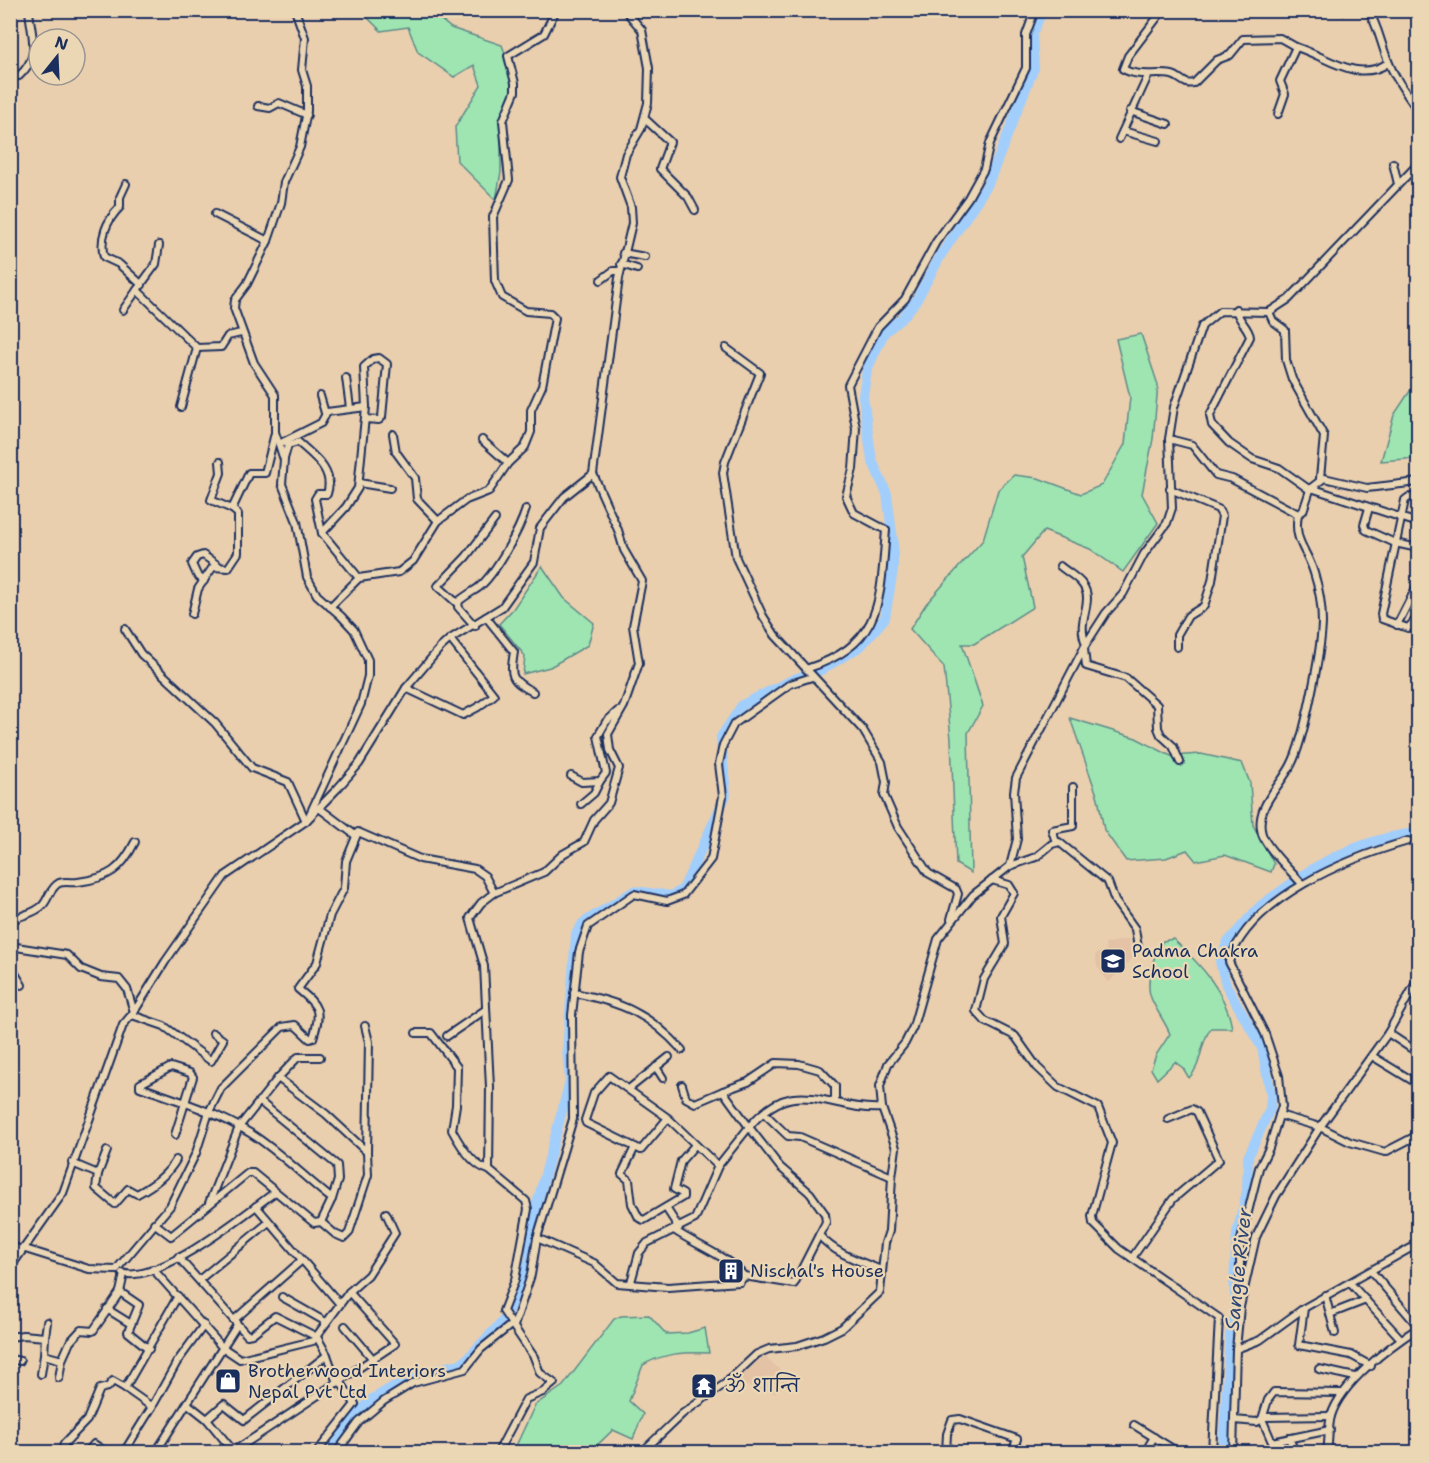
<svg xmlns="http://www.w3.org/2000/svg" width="1429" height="1463" viewBox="0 0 1429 1463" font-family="'Shantell Sans','Playpen Sans Deva',sans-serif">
  <rect width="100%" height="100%" fill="#eacfae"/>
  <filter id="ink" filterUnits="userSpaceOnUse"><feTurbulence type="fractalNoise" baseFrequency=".0167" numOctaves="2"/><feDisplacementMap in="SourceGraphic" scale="12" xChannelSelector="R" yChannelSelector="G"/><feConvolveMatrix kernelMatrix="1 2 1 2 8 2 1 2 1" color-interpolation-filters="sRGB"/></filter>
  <g filter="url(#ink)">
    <!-- built -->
    <g fill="#e3c2a5">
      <polygon points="1128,939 1134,957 1108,983 1097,966 1095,954 1106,951 1105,944"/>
      <polygon points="765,1356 790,1380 775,1393 740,1384 737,1379"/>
    </g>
    <!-- green -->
    <g fill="#9fe5b2" stroke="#5d8a88" stroke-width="1.5">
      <polygon points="361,11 430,11 451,28 502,45 518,89 501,119 501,172 496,200 457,161 455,127 481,85 474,65 454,77 418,52 408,27 381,31"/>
      <polygon points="1141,334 1158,385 1153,439 1142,494 1158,523 1123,572 1090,549 1044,531 1022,557 1033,607 974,644 962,644 983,706 968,733 971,873 956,864 951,739 944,667 910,629 926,604 983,540 998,490 1014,475 1038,478 1081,494 1102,485 1125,444 1130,397 1116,339"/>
      <polygon points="1418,379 1418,458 1381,461 1394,415"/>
      <polygon points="542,566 564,598 594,623 588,645 550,667 523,674 525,656 499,624 513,609"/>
      <polygon points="1070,718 1136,738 1171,756 1201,754 1242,763 1250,783 1253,825 1274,864 1271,872 1225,855 1196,861 1187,850 1166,858 1126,861 1104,830 1098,798"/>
      <path d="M1173 939C1200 964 1226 991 1232 1028H1211C1199 1044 1203 1064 1189 1078L1183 1068 1175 1062 1157 1079 1151 1069 1156 1055 1170 1034C1165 1021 1154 1008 1150 995 1146 979 1154 954 1163 941Z"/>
      <path d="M649 1315 666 1334 688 1333 705 1328 709 1353C684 1352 664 1353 643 1365L629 1401 643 1414 633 1439 613 1430 591 1451C566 1448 543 1453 517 1452L515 1448 535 1405 563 1386 614 1319 621 1316Z"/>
    </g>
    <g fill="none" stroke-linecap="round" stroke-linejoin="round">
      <!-- river -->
      <g stroke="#a2cefc" stroke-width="10">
        <path d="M1300 877C1334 854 1378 836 1418 833"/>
        <polyline points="330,1452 369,1401 413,1375 463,1363 504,1320 530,1260 529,1234 570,1081 567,1050 576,934 583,923 634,891 672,896 683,889 726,795 721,737 742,705 794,679 821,670 861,646 885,618 893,570 893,541 887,494 872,460 867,426 863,396 867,370 884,333 903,317 916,301 941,255 988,184 1034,68 1032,34 1043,10"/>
        <polyline points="1223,1452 1230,1336 1236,1309 1234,1282 1237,1233 1247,1191 1248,1157 1270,1109 1271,1095 1262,1048 1226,985 1220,962 1227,943 1260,906 1295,881"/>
      </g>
      <defs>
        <g id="minor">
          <polyline points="295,10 305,38 302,70 307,86 307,111 300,147 284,182 281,203 268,241 247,284 235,300 234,308 254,363 275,395 275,432 284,460 282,484 297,522 307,577 317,595 341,616 354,630 368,660 368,676 361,704 308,818"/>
          <path d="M1160 10V14L1128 56 1123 69C1139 78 1155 72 1172 75 1181 77 1184 86 1194 83L1217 60 1230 55 1243 39 1280 38 1296 47"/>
          <polyline points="1336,10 1352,10"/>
          <path d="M1368 10C1379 27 1381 46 1389 63 1396 81 1408 95 1418 111"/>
          <path d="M10 76H19C42 55 31 37 29 10"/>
          <polyline points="258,106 270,108 279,103 307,115"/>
          <polyline points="1130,111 1168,124"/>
          <path d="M1278 114 1285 94 1280 81 1296 47C1326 56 1357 84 1388 63"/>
          <polyline points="645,119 670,142 660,169 688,197 695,210"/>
          <polyline points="1123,131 1158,141"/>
          <polyline points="1119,139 1148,76"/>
          <polyline points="1393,163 1398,184"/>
          <path d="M126 184 120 197V207C107 220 99 238 104 257L119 264 142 285"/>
          <polyline points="215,214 268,241"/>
          <polyline points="159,245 156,264 137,290 197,348 181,407"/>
          <polyline points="623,253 645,257"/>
          <polyline points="621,264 637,269"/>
          <polyline points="601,280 613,271 620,271"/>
          <path d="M1236 309C1238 321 1249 327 1250 337L1210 415 1212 425 1229 443 1252 459 1279 468 1310 490 1311 488 1418 523"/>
          <polyline points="123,310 137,290"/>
          <polyline points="1269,312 1273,321 1285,330 1286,360 1292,379 1324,436 1320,478"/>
          <polyline points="197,348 221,347 228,336 241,333"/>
          <polyline points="726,348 760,373 725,462 723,473 736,558 763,616 775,635 863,730 882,762 886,782 884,795 898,827 928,873 956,889 958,894 951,919"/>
          <polyline points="346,378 350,408"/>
          <polyline points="320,396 325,413"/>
          <polyline points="393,434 396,452 415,478 417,499 438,521"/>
          <polyline points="1169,439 1192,445 1216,475 1232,479 1298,514"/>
          <polyline points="482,440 508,463"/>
          <polyline points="279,444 321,423 327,412 366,407"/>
          <path d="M284 459 288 445 298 442C313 456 335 470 327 494H318L315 499 322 533"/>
          <polyline points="220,462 221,473 211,500 232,509 249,473 265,473 275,433"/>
          <polyline points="359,483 390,488"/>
          <polyline points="1311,488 1324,478 1367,488 1418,482"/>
          <polyline points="1170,489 1218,509 1222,516 1212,581 1204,606 1188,616 1177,635 1177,647"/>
          <polyline points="1418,499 1409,497 1405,500 1381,614 1382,619 1408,628 1418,617"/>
          <polyline points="1369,508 1364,525 1366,530 1395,543 1418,548"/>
          <path d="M1060 566C1067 572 1077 577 1082 584 1096 602 1075 619 1086 644"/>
          <polyline points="359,578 322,533 346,507 358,488 366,407 364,367 373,359 379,358 387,364 382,417 379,420 365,419"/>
          <polyline points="204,581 197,575 192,564 197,557 203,555 219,566"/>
          <polyline points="458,604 438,586 466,557 495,519"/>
          <polyline points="330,607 359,578 399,572 413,561 438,521 466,500 489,491 508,463 525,447 531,432 531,410 542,386 555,318 550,313 526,311 502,297 495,281 493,217 509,180 503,121 515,92 515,83 508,56 544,34 556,10"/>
          <polyline points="192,614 198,589 213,567 228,568 238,553 238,514 232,509"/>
          <path d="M486 617 514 652C510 676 510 680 533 692"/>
          <polyline points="1397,625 1418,584"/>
          <path d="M475 626 458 607 459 601C465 596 472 592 478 588 495 575 520 529 526 509"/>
          <polyline points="125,629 141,654 215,723 252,768 288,782 306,821"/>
          <polyline points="1084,649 1086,666 1126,678 1157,705 1158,728 1161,735 1173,746 1180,762"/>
          <path d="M806 669C884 644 880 600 886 530L854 513 846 496 853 469 856 428 848 385 878 327 905 299 936 242 968 198 984 169 990 143 1026 68V35L1035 10"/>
          <polyline points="406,688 463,715 478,707 494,695 450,639"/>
          <polyline points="571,776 582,782 600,781 606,773 598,736 606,722 618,711"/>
          <polyline points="581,804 594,793 600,781"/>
          <polyline points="319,808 355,835"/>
          <polyline points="1056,842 1052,830 1073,826 1073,787"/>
          <polyline points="1010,866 1036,857 1052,844 1059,842 1108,882 1115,901 1135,929 1138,948"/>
          <polyline points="992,880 1009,885 1014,893 1001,916 1005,944 984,979 976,1011 985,1021 1015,1036 1037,1067 1058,1087 1098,1107 1112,1143 1092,1216 1093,1223 1119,1249 1219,1318 1212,1452"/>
          <path d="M1302 884C1292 872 1266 848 1262 834 1254 807 1280 787 1291 765 1304 741 1321 652 1322 623 1322 608 1319 588 1314 573 1307 549 1293 542 1298 514L1303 511 1310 490"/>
          <path d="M10 922C20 914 34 915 43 905 49 898 50 888 59 883 65 881 72 883 78 882 109 878 121 870 135 842"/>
          <polyline points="10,946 67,955 81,969 101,977 119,979 127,989 134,1012"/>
          <polyline points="10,965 22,985"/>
          <path d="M574 993C621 1002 650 1014 682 1050"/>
          <polyline points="132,1015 164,1026 211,1061 223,1040 213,1033"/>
          <polyline points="365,1026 369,1042 367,1152"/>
          <path d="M416 1033H431L457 1067 456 1105 452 1130C460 1145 473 1166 489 1170"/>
          <polyline points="1388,1033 1418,1053"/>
          <polyline points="447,1036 485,1010"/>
          <polyline points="1372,1056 1418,1084"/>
          <polyline points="656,1067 663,1078"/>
          <polyline points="278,1078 298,1057 320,1057"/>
          <path d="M682 1085 686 1098 695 1103 723 1091 749 1127C795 1072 826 1111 882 1108"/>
          <polyline points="630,1088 669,1057"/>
          <polyline points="723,1091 748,1082 776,1063 799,1064 820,1070 835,1086 835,1102"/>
          <polyline points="259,1101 337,1165 338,1180 332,1199"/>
          <polyline points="764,1113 788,1136 800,1137 892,1177"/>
          <polyline points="1279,1115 1320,1127 1350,1142 1385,1152 1418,1135"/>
          <polyline points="668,1118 641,1150 586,1123 585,1120 594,1093 609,1076 668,1118 718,1166"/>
          <polyline points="635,1147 622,1174 629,1180 632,1204 639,1218 644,1220 683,1197 683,1194 674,1189 681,1161 695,1145"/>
          <path d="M72 1163 98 1174 96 1188 115 1204 128 1189 137 1194C152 1186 167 1176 176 1160"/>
          <polyline points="98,1174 107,1151"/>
          <polyline points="209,1203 239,1127 278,1078 326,1114 367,1152 368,1175 349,1233 344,1238 335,1234 321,1222"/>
          <polyline points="256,1206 339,1303"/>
          <polyline points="666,1208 679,1228"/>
          <path d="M154 1223 171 1236 248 1173H253L314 1223 321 1222 332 1199C305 1178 279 1151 250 1133 216 1112 177 1100 140 1087V1084L171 1067 190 1073 193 1077 175 1135"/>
          <path d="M674 1230C697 1246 726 1255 744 1276"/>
          <polyline points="537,1238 594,1263 617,1283 668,1287 740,1282 744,1276 794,1284 819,1235"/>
          <polyline points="10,1244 21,1251"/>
          <path d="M22 1248 89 1269 116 1270 170 1206 196 1153 209 1112 221 1088 282 1027 295 1025 310 1039 313 1038C322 1011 319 1006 298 989L317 963 330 915 344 888 346 861 358 832 420 859 475 869 485 876 494 893"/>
          <polyline points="178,1257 247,1335 252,1334 275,1316 317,1337 327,1355 244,1420 224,1404 207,1419"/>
          <polyline points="1132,1258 1173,1199 1219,1160 1197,1112 1192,1109 1168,1119"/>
          <polyline points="10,1268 63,1193 123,1025 134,1012 165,962 225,876 306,821 337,789 359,764 406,688 440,648 450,639 502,607 534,562 540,528 564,497 593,474 619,278 632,223 631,207 620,177 626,154 641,129 648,103 649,68 642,30 625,10"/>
          <polyline points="153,1269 222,1347 240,1359 313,1341 349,1292 395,1344 237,1449 230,1447 207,1419 188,1404"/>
          <polyline points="1371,1271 1418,1326"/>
          <path d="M122 1273C157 1285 247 1213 275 1192"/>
          <polyline points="199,1280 269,1222"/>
          <path d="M631 1282 639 1253 647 1243 695 1219 718 1166 749 1127 780 1167 810 1193 825 1214 826 1222 819 1235C835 1254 859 1261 881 1270"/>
          <polyline points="1350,1283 1401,1339"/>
          <polyline points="120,1292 139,1305 128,1332 149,1349"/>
          <polyline points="349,1292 368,1275 395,1233 386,1213"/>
          <polyline points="1325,1295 1335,1333"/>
          <polyline points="178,1296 125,1388 152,1407 177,1362 204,1325"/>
          <polyline points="282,1297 326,1322"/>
          <path d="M1240 1307V1244L1259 1168 1269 1148 1282 1106 1279 1076 1265 1034 1229 962C1250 897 1349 858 1408 841"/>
          <polyline points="1304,1308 1299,1345 1351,1355 1371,1366"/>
          <polyline points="107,1309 131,1324"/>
          <polyline points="1330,1314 1366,1300"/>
          <polyline points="234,1320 302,1260"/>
          <polyline points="345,1326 373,1359"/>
          <polyline points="514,1326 531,1275 537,1238 573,1119 572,1015 579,952 588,926 634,894 667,901 683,895 711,859 723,796 719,764 723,745 734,724 790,684 812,677"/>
          <polyline points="10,1337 23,1335 45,1337 44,1355 62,1360 70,1342 81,1330 93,1331 120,1292 124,1274"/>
          <polyline points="45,1337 47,1322"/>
          <polyline points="1236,1349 1260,1340 1304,1308 1418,1244"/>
          <polyline points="327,1355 337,1383"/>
          <polyline points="10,1359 20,1361"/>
          <polyline points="1319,1369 1355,1377"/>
          <polyline points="41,1374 44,1355"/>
          <polyline points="59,1378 62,1360"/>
          <polyline points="1264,1417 1331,1416"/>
          <polyline points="1262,1419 1272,1442 1330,1430"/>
          <polyline points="1234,1420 1257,1422 1262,1419 1268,1400 1274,1392 1341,1393"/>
          <polyline points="1134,1425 1178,1452"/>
          <polyline points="1289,1438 1295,1452"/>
          <polyline points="69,1452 63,1447 64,1444 87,1420 100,1389 108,1387 113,1381 125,1388"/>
          <polyline points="87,1452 94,1444 106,1452"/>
          <polyline points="124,1452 152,1407"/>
          <polyline points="156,1452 237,1325"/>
          <polyline points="317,1452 355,1404 340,1381"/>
          <polyline points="337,1452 359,1422 384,1401 413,1383 465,1369 481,1349 512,1324"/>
          <polyline points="498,1452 526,1399 543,1392 554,1383 540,1373 534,1357 503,1311 515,1280 528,1209 526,1201 489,1170 490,1087 484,966 470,918 481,903 494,893 544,872 563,854 584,842 594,820 609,803 619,768 610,750 608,734 624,706 639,663 633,626 642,581 624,550 618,530 593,474"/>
          <polyline points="642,1452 682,1414 726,1383 757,1354 769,1349 797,1346 824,1337 842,1328 880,1292 885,1243 889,1231 892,1177 896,1148 882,1108 880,1086 888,1064 905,1043 913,1027 938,939 973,895 1010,866 1017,839 1014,792 1016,778 1086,644 1106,613 1123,594 1144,554 1167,523 1172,508 1169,439 1174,407 1202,326 1220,311 1269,312 1289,299 1418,164"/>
          <polyline points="946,1452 947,1434 952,1420 960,1419 1017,1439 1013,1450 1016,1452"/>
          <polyline points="1145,1452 1154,1437"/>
          <polyline points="1233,1452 1236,1349 1240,1307 1256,1237 1276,1196 1320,1127 1388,1033 1418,979"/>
          <path d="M1327 1452C1329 1441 1328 1427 1331 1416 1341 1383 1390 1346 1418 1328"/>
        </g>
      </defs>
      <!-- minor casing -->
      <use href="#minor" stroke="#1b2f5e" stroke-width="10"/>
      <!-- minor -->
      <use href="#minor" stroke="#ecd7b5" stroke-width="6"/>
    </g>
  </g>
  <!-- icons -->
  <defs>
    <symbol id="school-square" viewBox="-11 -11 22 22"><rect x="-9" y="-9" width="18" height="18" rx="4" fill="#1b2f5e" stroke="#ecd7b5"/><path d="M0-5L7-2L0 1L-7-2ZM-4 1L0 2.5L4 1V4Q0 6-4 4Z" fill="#fff"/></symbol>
    <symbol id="building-square" viewBox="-11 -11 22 22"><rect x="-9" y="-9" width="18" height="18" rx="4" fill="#1b2f5e" stroke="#ecd7b5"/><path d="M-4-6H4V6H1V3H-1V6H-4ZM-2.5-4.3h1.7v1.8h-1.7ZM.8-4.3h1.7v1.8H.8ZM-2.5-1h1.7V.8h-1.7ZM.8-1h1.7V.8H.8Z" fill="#fff"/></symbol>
    <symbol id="shop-square" viewBox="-11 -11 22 22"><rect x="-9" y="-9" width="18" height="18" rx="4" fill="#1b2f5e" stroke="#ecd7b5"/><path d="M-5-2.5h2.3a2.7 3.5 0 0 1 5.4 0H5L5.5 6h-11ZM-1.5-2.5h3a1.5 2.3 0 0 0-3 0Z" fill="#fff"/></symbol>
    <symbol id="temple-square" viewBox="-11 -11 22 22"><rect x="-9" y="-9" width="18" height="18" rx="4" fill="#1b2f5e" stroke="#ecd7b5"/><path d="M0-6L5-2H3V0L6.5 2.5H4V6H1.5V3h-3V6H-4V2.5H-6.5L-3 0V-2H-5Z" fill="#fff"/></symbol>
  </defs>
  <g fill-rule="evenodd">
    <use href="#school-square" x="1098" y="946" width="30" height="30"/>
    <use href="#building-square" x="716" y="1256" width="30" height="30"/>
    <use href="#shop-square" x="213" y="1366" width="30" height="30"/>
    <use href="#temple-square" x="689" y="1371" width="30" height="30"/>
  </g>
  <g text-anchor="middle" stroke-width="4.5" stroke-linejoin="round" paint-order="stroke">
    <!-- poi labels -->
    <g font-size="18" fill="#1b2f5e" stroke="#ecd7b5" text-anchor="start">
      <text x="1132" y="957">Padma Chakra<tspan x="1132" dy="21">School</tspan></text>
      <text x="750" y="1277">Nischal's House</text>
      <text x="248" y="1377">Brotherwood Interiors<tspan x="248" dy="21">Nepal Pvt Ltd</tspan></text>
      <text x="724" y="1392">ॐ शान्ति</text>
    </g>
    <!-- water labels -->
    <g font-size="20" font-style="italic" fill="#2f4776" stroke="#ecd7b5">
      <text transform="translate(1238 1269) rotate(-84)" y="7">Sangle River</text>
    </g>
  </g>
  <!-- margin -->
  <rect width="1429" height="1463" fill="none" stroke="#ecd7b5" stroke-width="36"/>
  <rect x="18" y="18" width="1393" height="1427" fill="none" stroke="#1b2f5e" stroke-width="2" filter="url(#ink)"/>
  <!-- north arrow -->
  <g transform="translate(57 57) rotate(18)"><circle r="28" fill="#ecd7b5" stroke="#989492" stroke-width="1.5"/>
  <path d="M0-4.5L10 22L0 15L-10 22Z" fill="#1b2f5e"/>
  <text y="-9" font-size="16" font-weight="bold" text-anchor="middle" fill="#1b2f5e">N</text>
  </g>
</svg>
